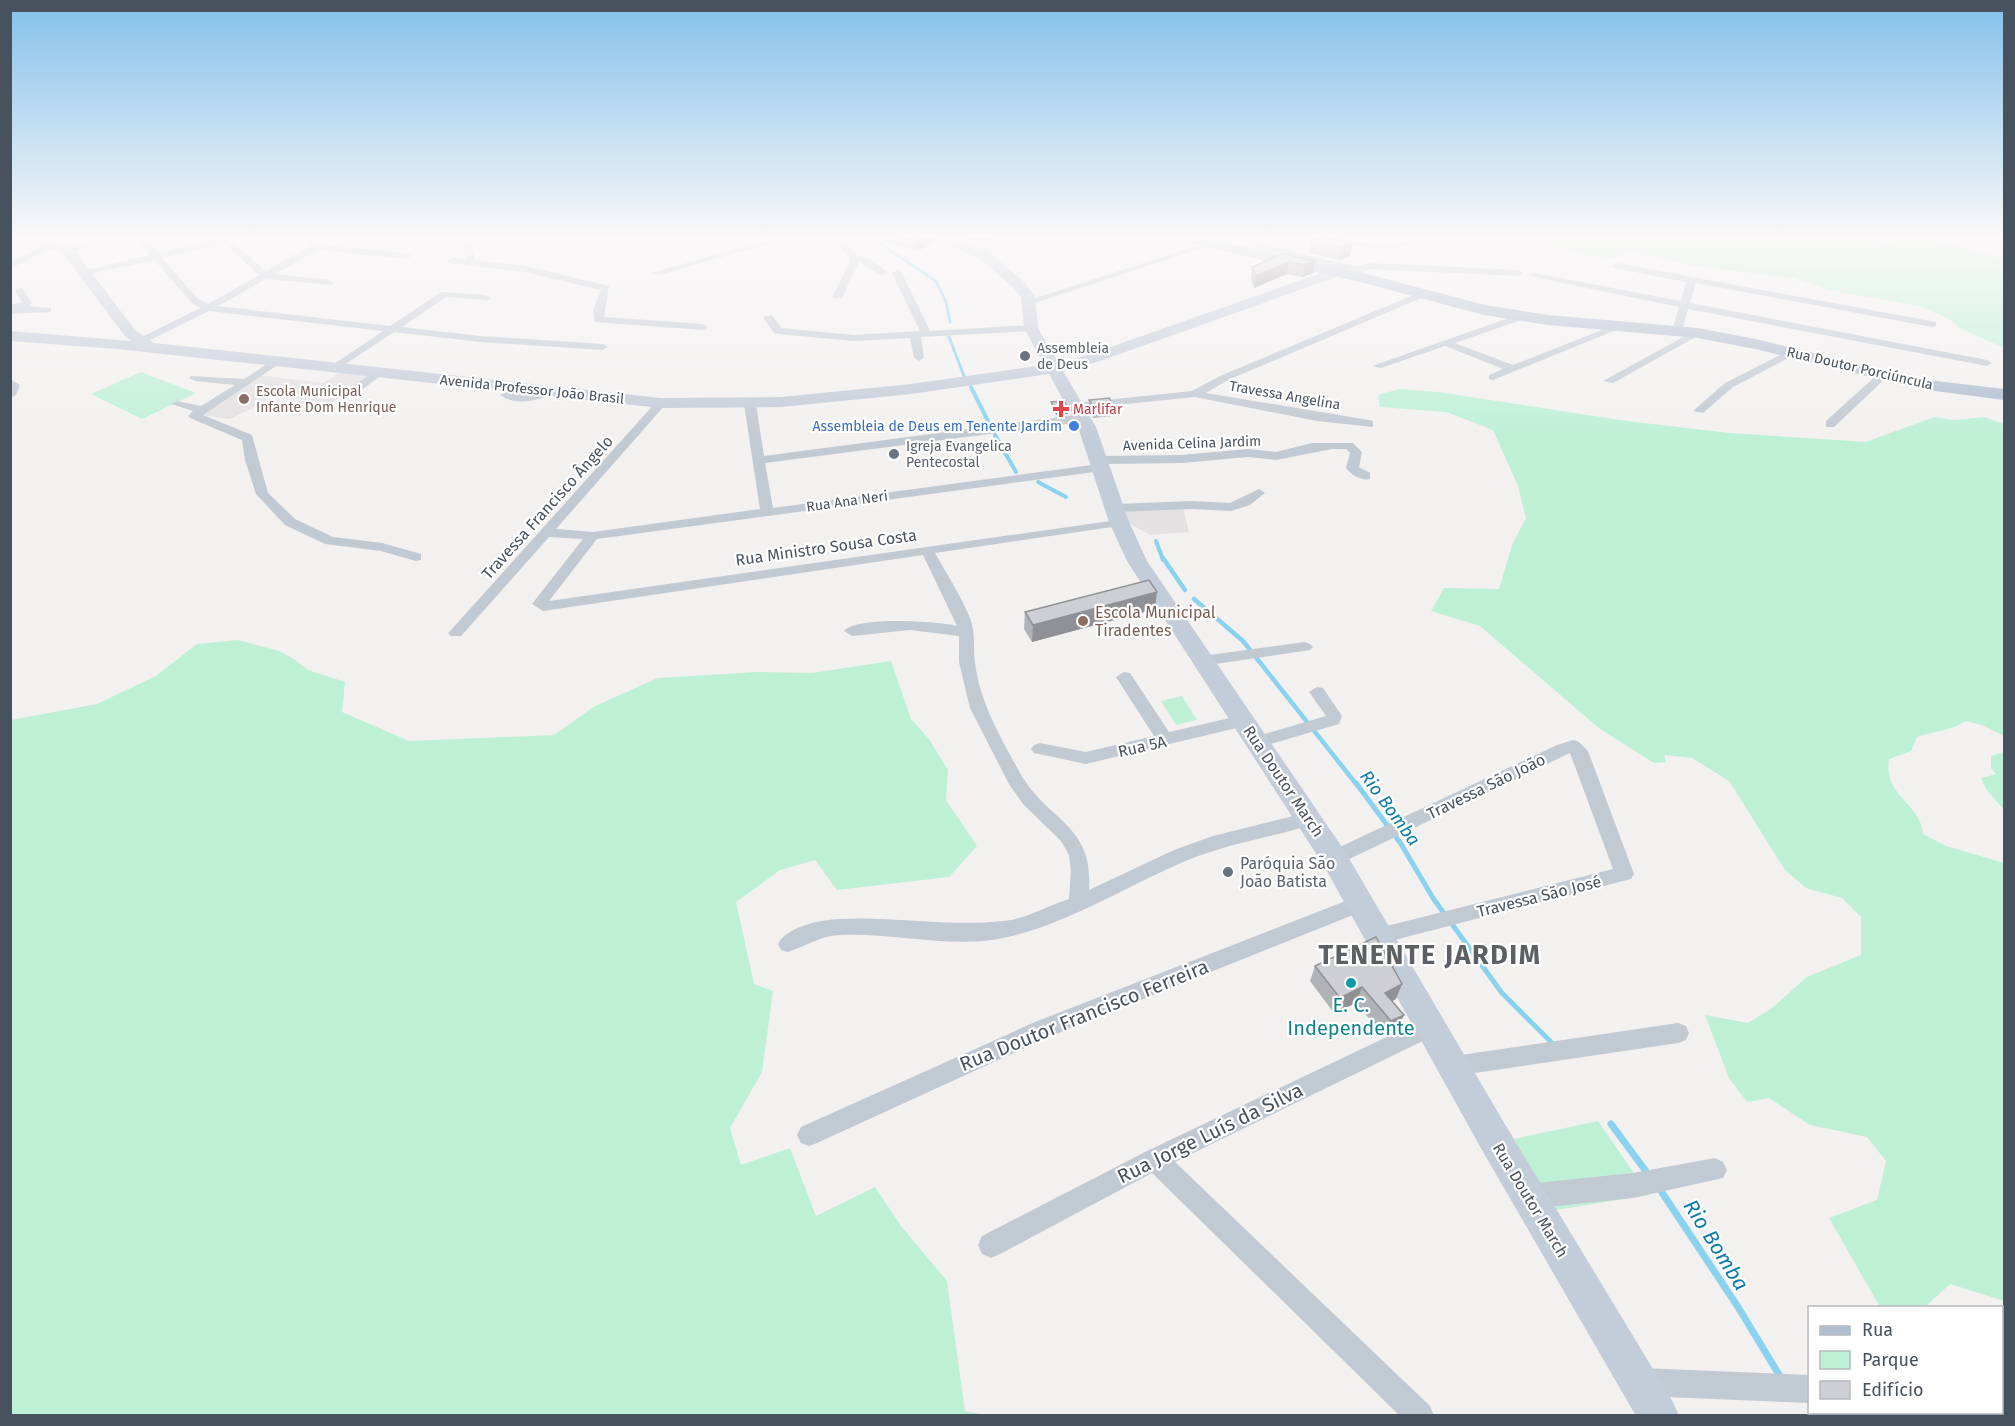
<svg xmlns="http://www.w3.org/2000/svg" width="2015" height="1426" viewBox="0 0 2015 1426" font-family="'Fira Sans',sans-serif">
  <rect width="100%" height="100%" fill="#f3f0f0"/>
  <!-- education -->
  <g fill="#e4e1e2">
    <polygon points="1039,242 1047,254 1026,255 1022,250 988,253 979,247"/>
    <polygon points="338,373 371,376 332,403 272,396 251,409 230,419 201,415 258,375 323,383"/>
    <polygon points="1183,507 1189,532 1150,535 1129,523 1125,510"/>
  </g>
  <!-- green -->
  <g fill="#bef0d6">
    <path d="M1538 238H1864L1889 245C1891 243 1893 240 1896 239 1911 233 1985 254 2004 258V348L1962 329 1947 318 1919 306 1829 290 1793 278 1689 265 1631 251 1614 258H1600L1555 247Z"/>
    <polygon points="141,372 196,393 142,419 91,394"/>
    <path d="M1399 389 1438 392 1627 421 1729 433 1866 442 1934 417 1955 420 1984 417 2004 424V736L1982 725 1966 721C1950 731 1934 731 1917 737L1911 751 1889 759C1883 797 1921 803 1923 834L1946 846 2004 863V1301L1950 1284 1926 1306 1880 1307 1829 1218 1877 1200 1886 1161 1867 1137 1810 1125 1769 1098 1747 1102 1729 1078 1705 1015 1748 1023 1772 1008 1807 977 1861 955V917L1842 898 1806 888 1785 870 1729 781 1692 758 1664 755 1666 762 1654 763 1600 729 1480 626 1431 611 1444 588 1499 589 1512 545 1526 518 1518 486 1493 430 1446 412 1380 407 1378 395Z"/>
    <polygon points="238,640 279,651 294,659 308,670 345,682 342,712 409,741 554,735 595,706 658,678 757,672 812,673 891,661 911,719 929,739 948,770 946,800 977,846 949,877 837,890 815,860 780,870 736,902 754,984 773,991 762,1072 730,1128 741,1165 790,1148 816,1216 875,1187 901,1226 947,1281 965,1411 985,1415 11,1415 11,720 97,704 156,676 197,644"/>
    <polygon points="1182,696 1197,720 1176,725 1161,701"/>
    <polygon points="2004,752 2004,810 1986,789 1981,778 1996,774 1991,768 1991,756"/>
    <polygon points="1598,1121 1649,1195 1556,1210 1514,1139"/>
  </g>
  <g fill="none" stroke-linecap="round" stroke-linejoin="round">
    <!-- stream-far4 -->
    <g stroke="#8bd2ee" stroke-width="3">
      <polyline points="872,238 936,281 946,302 950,322"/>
      <polyline points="949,337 964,376"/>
    </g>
    <!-- stream-far3 -->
    <g stroke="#8bd2ee" stroke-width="4">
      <polyline points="971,387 990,425"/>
      <polyline points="995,435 1016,472"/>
      <polyline points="1038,482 1066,497"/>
      <polyline points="1156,541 1163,560"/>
    </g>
    <!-- stream-far2 -->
    <g stroke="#8bd2ee" stroke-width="4.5">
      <polyline points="1163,558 1185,590"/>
      <polyline points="1194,599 1243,641 1357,785"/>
    </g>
    <!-- stream-far1 -->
    <polyline stroke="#8bd2ee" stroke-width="5" points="1356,783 1401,844 1433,898 1502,993 1553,1044"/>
    <!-- stream -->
    <g stroke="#8bd2ee" stroke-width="7">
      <polyline points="1611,1124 1648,1174"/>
      <polyline points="1659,1188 1738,1307 1781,1378"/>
    </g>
    <!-- minor -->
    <g fill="#c1c9d2" fill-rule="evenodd">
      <polygon points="97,238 110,238 71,253 63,251"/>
      <path d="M136 238H145L158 253 219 238H244L233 242 266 271 310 246 303 238H312L319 245 407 253 412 256 407 259 318 250 275 274 329 280 334 283 332 285 266 279 218 306 390 326 441 292 485 295 490 298 488 300 446 297 402 327 480 336 603 344 608 347 603 350 480 342 394 332 335 371 331 370V366L383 331 209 311 132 349 128 348V344L200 308 192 303 154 260 84 275 79 272 150 255ZM225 244 259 275 208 304 198 299 162 258Z"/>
      <polygon points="461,238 469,238 475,260 525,266 609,286 604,317 703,324 708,327 703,330 595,322 593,311 601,290 525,272 449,263 447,261 452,258 466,259"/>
      <polygon points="774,238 789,238 660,275 652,273"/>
      <polygon points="835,238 844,238 857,256 868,258 889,273 881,275 859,262 842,297 834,299 832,297 849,263 849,258"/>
      <polygon points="1243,238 1253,238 1259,242 1292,238 1267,245 1357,267 1369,263 1518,270 1523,273 1518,276 1370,269 1358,273 1256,248"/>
      <path d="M1334 238C1355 238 1386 250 1406 240L1404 238 1416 240C1401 255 1350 248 1334 238Z"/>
      <polygon points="1207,242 1214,244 1032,304 1024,302"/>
      <polygon points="47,244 54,246 10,269 10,262"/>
      <polygon points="1617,263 1936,322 1936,326 1932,327 1696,283 1690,303 1987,360 1992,363 1987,366 1688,309 1682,331 1677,334 1672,331 1679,307 1529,276 1534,273 1681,301 1686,282 1614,268 1612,266"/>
      <polygon points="897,270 902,273 930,331 1031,325 1036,328 1031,331 921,337 924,358 919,361 914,358 910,338 854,341 778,334 774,333 763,317 772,315 781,328 854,335 920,331 892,273"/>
      <polygon points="20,288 23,289 32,303 29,306 51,308 51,312 10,314 10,305 22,302 15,291"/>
      <polygon points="1423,291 1428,294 1426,296 1228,380 1206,393 1369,420 1373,421 1373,427 1317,421 1195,397 1077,409 1071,406 1077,403 1192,391 1220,376"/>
      <polygon points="1520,314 1525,317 1524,319 1455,343 1513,365 1617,324 1626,326 1493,380 1489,379 1489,375 1503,369 1445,346 1381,368 1372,366"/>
      <polygon points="1694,331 1703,333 1613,383 1603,381"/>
      <polygon points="1792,349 1797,352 1796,354 1733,387 1703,413 1693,411 1725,383"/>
      <polygon points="273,360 282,362 203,415 252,435 268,493 295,519 333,537 382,543 421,554 421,560 416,561 381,551 325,544 285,525 256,494 245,460 242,440 190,418 188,416 193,411 171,404 177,401 201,406 235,385 195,381 189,378 191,376 244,379"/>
      <polygon points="375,371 384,373 359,392 351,392 351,388"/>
      <polygon points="1878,374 1888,376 1834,427 1826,427 1826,421"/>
      <polygon points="10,379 20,385 16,395 10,398"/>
      <path d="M549 389 553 390V394C537 401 515 406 500 395L506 392 532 395Z"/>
      <path d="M661 400 667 403 665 405 556 529 593 532 760 509 744 404 750 401 756 404 764 456 1082 414 1088 418 1082 422 765 463 773 508 1099 464 1094 460 1100 456 1182 455 1248 449 1276 452 1312 443H1353L1362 452 1359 467 1370 473V479C1362 481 1351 475 1346 468L1350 453 1346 449H1332L1276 460 1248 457 1182 463 1104 464 1108 467 1102 471 597 539 549 601 1124 519 1126 522 1119 526 935 553C947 574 961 596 970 618 976 633 973 648 975 663 980 703 1001 738 1020 773 1047 821 1094 824 1089 890L1174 850 1213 836 1309 812 1315 814 1318 819 1315 824C1273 837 1229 843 1188 860 1128 885 1072 922 1008 937 954 950 894 932 839 935 820 936 806 946 788 952L781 950 778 944C787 926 821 920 839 919 894 916 949 927 1004 921 1025 919 1048 906 1069 899L1071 871 1069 855 1061 841 1023 804 1009 784 970 708 959 662V636L910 630 852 636 844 631C856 616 938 621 957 626L923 555 543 611 532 604 583 539 549 537 461 636H451L448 633 451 630 657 401Z"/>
      <polygon points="1259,489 1265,493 1250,505 1231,511 1191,509 1116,512 1109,508 1116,504 1191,501 1230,503"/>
      <polygon points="1305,642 1310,644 1313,647 1310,650 1202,666 1194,661 1202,656"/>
      <polygon points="1124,672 1130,673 1169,732 1243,715 1251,721 1249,725 1086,764 1034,753 1031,749 1034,745 1040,743 1086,752 1154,736 1116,677"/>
      <polygon points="1317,687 1323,688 1342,716 1339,724 1257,748 1251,746 1249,742 1251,738 1326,716 1309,692"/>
      <polygon points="1573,740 1579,742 1588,751 1634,874 1631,879 1379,944 1372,942 1369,936 1372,930 1379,928 1613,869 1570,753 1341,863 1334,865 1327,863 1325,858 1327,853 1557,745"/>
      <polygon points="1361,895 1368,897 1371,903 1368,909 1051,1036 817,1143 809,1146 801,1143 797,1135 801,1127 1035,1022"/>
      <polygon points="1431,1016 1439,1019 1442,1026 1439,1033 1175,1162 1430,1406 1434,1416 1400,1416 1152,1173 1000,1254 991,1258 982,1254 978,1245 982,1236 1147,1151"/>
      <polygon points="1678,1023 1686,1026 1689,1033 1686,1040 1678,1043 1454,1076 1446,1073 1443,1066 1446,1059 1454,1056"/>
      <polygon points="1715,1158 1723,1162 1727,1170 1723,1178 1633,1198 1528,1209 1519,1206 1516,1197 1519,1188 1537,1183 1633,1173"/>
      <polygon points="1641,1368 1810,1375 1810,1403 1641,1396 1631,1392 1627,1382 1631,1372"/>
      <polygon points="2002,1391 2004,1391 2004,1416 1994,1416 1991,1412 2002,1412"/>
    </g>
    <!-- secondary -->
    <g fill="#c3ccd9" fill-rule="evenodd">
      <polygon points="23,238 42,238 73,248 135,330 154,343 661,398 781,397 911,384 1044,365 1024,328 1021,297 1013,287 979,258 931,238 952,238 972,243 989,252 1023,281 1035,296 1038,328 1058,363 1088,355 1332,269 1342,269 1342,275 1100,361 1063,371 1096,427 1129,522 1147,561 1344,850 1506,1126 1673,1402 1679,1416 1636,1416 1482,1150 1324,866 1127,561 1109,522 1078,427 1049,374 911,394 781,407 661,408 117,349 10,341 10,331 131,341 125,336 63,254"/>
      <polygon points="1971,238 1991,238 2004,242 2004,250"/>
    </g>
    <!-- primary -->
    <polygon fill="#b0bdcf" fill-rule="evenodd" points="1179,238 1206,238 1363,273 1485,305 1548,315 1698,328 1760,340 1920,379 2004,389 2004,400 1920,389 1760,350 1698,338 1548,325 1484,315 1360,282 1181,241"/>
  </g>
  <!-- wall -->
  <g fill="#b0b2b7">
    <polygon points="879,238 934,238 935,242 917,251 879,241"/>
    <polygon points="962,238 1002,238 974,241"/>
    <polygon points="1311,240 1353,243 1350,256 1339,260 1309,253"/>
    <polygon points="1282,254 1315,261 1313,273 1303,277 1287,274 1254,288 1251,279 1252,267"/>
    <polygon points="1089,400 1114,406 1113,416 1093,418 1089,410"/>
    <polygon points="1051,402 1068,408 1068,414 1056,415 1051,407"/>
    <polygon points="1155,609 1032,642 1024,629 1025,612"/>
    <polygon points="1315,966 1396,999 1392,1001 1397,1030 1384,1036 1356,1003 1334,1013 1310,981"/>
  </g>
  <!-- shaded-wall -->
  <g fill="#909195">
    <polygon points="925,238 934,238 935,242 917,251 917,242"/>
    <polygon points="974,238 1002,238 974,241"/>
    <polygon points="1353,243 1350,256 1339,260 1342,247"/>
    <polygon points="1315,261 1313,273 1303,277 1305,265"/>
    <polygon points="1289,262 1287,274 1254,288 1256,276"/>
    <polygon points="1068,408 1068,414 1056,415 1056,410"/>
    <polygon points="1157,592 1155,609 1032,642 1033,625"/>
    <polygon points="1402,984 1396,999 1379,1008 1385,993"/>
    <polygon points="1362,987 1356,1003 1334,1013 1340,998"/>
    <polygon points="1404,1015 1397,1030 1384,1036 1391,1021"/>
  </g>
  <!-- building -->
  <g fill="#cdcfd5" stroke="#909195" stroke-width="1.5">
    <polygon points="901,238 925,238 917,242"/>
    <polygon points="1315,238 1329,238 1353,243 1342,247 1311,240"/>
    <polygon points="1282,254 1315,261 1305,265 1289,262 1256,276 1252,267"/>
    <polygon points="1109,398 1114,406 1094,407 1089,400"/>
    <polygon points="1064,401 1068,408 1056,410 1051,402"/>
    <polygon points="1149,580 1157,592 1033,625 1025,612"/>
    <polygon points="1376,937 1402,984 1385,993 1404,1015 1391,1021 1362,987 1340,998 1315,966"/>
  </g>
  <!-- sky -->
  <linearGradient id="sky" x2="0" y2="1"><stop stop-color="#83c0ea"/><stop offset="0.54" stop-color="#faf8f8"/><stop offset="1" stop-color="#faf8f8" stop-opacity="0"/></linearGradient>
  <rect width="2015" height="438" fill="url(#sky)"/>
  <!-- markers -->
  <g fill="#6b7280" stroke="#fff" stroke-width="2">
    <circle cx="1025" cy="356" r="6"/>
    <circle cx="894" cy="454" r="6"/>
    <circle cx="1228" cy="872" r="6"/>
  </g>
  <g fill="#8d6e63" stroke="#fff" stroke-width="2">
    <circle cx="244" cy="399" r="6"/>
    <circle cx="1083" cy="621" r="6"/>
  </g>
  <path fill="#e0444e" stroke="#fff" stroke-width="2" d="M1058 400h6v6h6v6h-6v6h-6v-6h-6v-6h6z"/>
  <circle fill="#3f7fe0" stroke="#fff" stroke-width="2" cx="1074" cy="426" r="6"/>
  <circle fill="#0f9aa8" stroke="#fff" stroke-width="2" cx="1351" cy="983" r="6"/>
  <g text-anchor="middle" stroke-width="4.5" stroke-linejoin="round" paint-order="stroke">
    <!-- far-worship labels -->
    <g font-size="14" fill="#5b616d" stroke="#fff" text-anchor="start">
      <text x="1037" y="353">Assembleia<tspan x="1037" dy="16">de Deus</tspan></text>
      <text x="906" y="451">Igreja Evangelica<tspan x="906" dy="16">Pentecostal</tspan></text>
    </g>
    <!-- far-street labels -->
    <g font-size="14" fill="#48525e" stroke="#fff">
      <text transform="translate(1860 368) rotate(13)" y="5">Rua Doutor Porciúncula</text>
      <text transform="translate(532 389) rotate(6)" y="5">Avenida Professor João Brasil</text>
      <text transform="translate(1285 395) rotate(10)" y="5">Travessa Angelina</text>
      <text transform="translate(1192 443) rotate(-2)" y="5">Avenida Celina Jardim</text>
      <text transform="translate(847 501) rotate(-8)" y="5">Rua Ana Neri</text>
    </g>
    <!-- far-education labels -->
    <g font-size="14" fill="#785e54" stroke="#fff" text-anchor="start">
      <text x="256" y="396">Escola Municipal<tspan x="256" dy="16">Infante Dom Henrique</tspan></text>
    </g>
    <!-- far-health labels -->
    <g font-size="14" fill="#be3a42" stroke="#fff" text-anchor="start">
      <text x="1073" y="414">Marlifar</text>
    </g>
    <!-- far-shop labels -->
    <g font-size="14" fill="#366cbe" stroke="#fff" text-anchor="end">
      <text x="1062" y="431">Assembleia de Deus em Tenente Jardim</text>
    </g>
    <!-- street labels -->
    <g font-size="16" fill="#48525e" stroke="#fff">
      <text transform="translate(547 507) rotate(-48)" y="6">Travessa Francisco Ângelo</text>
      <text transform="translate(826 547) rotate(-8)" y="6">Rua Ministro Sousa Costa</text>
      <text transform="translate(1142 746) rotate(-13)" y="6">Rua 5A</text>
      <text transform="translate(1284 781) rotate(56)" y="6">Rua Doutor March</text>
      <text transform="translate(1486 786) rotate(-26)" y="6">Travessa São João</text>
      <text transform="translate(1539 896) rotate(-14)" y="6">Travessa São José</text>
      <text transform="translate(1531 1200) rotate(59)" y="6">Rua Doutor March</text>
    </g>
    <!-- education labels -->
    <g font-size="16" fill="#785e54" stroke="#fff" text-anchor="start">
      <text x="1095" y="618">Escola Municipal<tspan x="1095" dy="18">Tiradentes</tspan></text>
    </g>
    <!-- worship labels -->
    <g font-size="16" fill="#5b616d" stroke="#fff" text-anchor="start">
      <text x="1240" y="869">Paróquia São<tspan x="1240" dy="18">João Batista</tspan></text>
    </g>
    <!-- water labels -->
    <g font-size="18" font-style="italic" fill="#0a7aa7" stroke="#fff">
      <text transform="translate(1390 808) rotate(54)" y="6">Rio Bomba</text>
    </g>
    <!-- near-culture labels -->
    <g font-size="20" fill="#0d838f" stroke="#fff">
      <text x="1351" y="1012">E. C.<tspan x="1351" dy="23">Independente</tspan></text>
    </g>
    <!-- near-street labels -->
    <g font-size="20" fill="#48525e" stroke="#fff">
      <text transform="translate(1084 1015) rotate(-22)" y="7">Rua Doutor Francisco Ferreira</text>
      <text transform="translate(1210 1133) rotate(-26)" y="7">Rua Jorge Luís da Silva</text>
    </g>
    <!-- near-water labels -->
    <g font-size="21" font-style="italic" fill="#0a7aa7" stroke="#fff">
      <text transform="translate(1716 1245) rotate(58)" y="7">Rio Bomba</text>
    </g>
    <!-- near-district labels -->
    <g font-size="27" font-weight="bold" letter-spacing="1.5" fill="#5c6065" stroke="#fff">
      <text x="1430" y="964">TENENTE JARDIM</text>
    </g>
  </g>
  <!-- border -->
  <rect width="2015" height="1426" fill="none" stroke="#48525e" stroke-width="24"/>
  <!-- legend -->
  <rect x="1808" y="1306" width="195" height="108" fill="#ffffff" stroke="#b6babf" stroke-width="1.5"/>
  <rect x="1820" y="1326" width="30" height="9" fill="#b0bdcf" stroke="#b6babf" stroke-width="1.5"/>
  <text x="1862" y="1336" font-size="18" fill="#48525e">Rua</text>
  <rect x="1820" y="1351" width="30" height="18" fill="#bef0d6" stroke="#b6babf" stroke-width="1.5"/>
  <text x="1862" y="1366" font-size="18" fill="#48525e">Parque</text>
  <rect x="1820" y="1381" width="30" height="18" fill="#cdcfd5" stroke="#b6babf" stroke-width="1.5"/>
  <text x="1862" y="1396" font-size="18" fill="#48525e">Edifício</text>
</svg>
